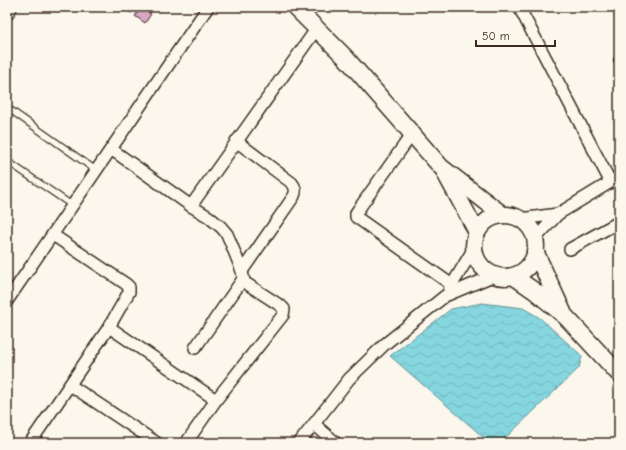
<svg xmlns="http://www.w3.org/2000/svg" width="626" height="450" viewBox="0 0 626 450" font-family="'Comic Neue',sans-serif">
  <defs>
    <pattern id="water-waves" width="16" height="10" patternUnits="userSpaceOnUse"><rect width="16" height="10" fill="#85d6df"/><path d="M0 5q4-4 8 0t8 0" fill="none" stroke="#74b8bf"/></pattern>
  </defs>
  <rect width="100%" height="100%" fill="#fbf7ec"/>
  <filter id="ink" filterUnits="userSpaceOnUse"><feTurbulence type="fractalNoise" baseFrequency=".025" numOctaves="2"/><feDisplacementMap in="SourceGraphic" scale="8" xChannelSelector="R" yChannelSelector="G"/><feConvolveMatrix kernelMatrix="1 2 1 2 8 2 1 2 1" color-interpolation-filters="sRGB"/></filter>
  <g filter="url(#ink)">
    <!-- water -->
    <polygon fill="url(#water-waves)" stroke="#679192" points="482,303 523,308 540,318 582,356 579,368 500,443 490,443 390,356 451,309"/>
    <!-- building -->
    <g fill="#d9a6c3" stroke="#3b2a1e">
      <polygon points="121,7 135,7 131,13"/>
      <polygon points="137,7 156,7 154,10 151,9 149,13 151,14 145,23 135,16 140,9"/>
    </g>
    <g fill="none" stroke-linecap="round" stroke-linejoin="round">
      <defs>
        <g id="service">
          <polyline points="7,20 15,7"/>
          <polyline points="617,60 619,64"/>
          <polyline points="12,111 97,171"/>
          <polyline points="7,161 73,206"/>
        </g>
        <g id="minor">
          <polyline points="519,7 610,181"/>
          <polyline points="412,134 358,210 356,213 356,217 452,285"/>
          <path d="M236 141 292 183C296 188 296 191 294 196L242 271"/>
          <polyline points="111,149 191,206 209,217 221,227 227,234 230,241 242,271 244,282 281,306 284,309 283,315 216,400 186,443"/>
          <polyline points="191,206 317,28"/>
          <polyline points="520,219 558,214"/>
          <polyline points="535,239 558,214 619,177"/>
          <polyline points="570,249 619,222"/>
          <polyline points="449,290 474,248"/>
          <polyline points="7,301 208,7"/>
          <polyline points="109,327 216,400"/>
          <polyline points="195,348 243,279"/>
          <polyline points="70,385 157,443"/>
          <polyline points="314,424 336,443"/>
          <polyline points="30,443 109,327 129,292 129,287 126,284 53,235"/>
          <polyline points="299,443 349,379 385,344 445,296 495,275"/>
        </g>
        <g id="secondary">
          <polyline points="295,7 346,58 441,167 503,215"/>
          <polyline points="445,173 477,232"/>
          <circle cx="505" cy="246" r="31"/>
          <polyline points="535,251 563,312"/>
          <polyline points="513,276 536,292 566,317 619,374"/>
        </g>
      </defs>
      <!-- service casing -->
      <use href="#service" stroke="#3b2a1e" stroke-width="8"/>
      <!-- minor casing -->
      <use href="#minor" stroke="#3b2a1e" stroke-width="14"/>
      <!-- secondary casing -->
      <use href="#secondary" stroke="#3b2a1e" stroke-width="19"/>
      <!-- service -->
      <use href="#service" stroke="#fbf7ec" stroke-width="5.5"/>
      <!-- minor -->
      <use href="#minor" stroke="#fbf7ec" stroke-width="11"/>
      <!-- secondary -->
      <use href="#secondary" stroke="#fbf7ec" stroke-width="16"/>
    </g>
  </g>
  <!-- margin -->
  <rect width="626" height="450" fill="none" stroke="#fbf7ec" stroke-width="24"/>
  <rect x="12" y="12" width="602" height="426" fill="none" stroke="#3b2a1e" stroke-width="1.5" filter="url(#ink)"/>
  <!-- scale -->
  <path d="M476 40v6h79v-6" fill="none" stroke="#3b2a1e" stroke-width="2"/>
  <text x="482" y="40" font-size="12" fill="#3b2a1e" stroke="#fbf7ec" stroke-width="3" paint-order="stroke">50 m</text>
</svg>
